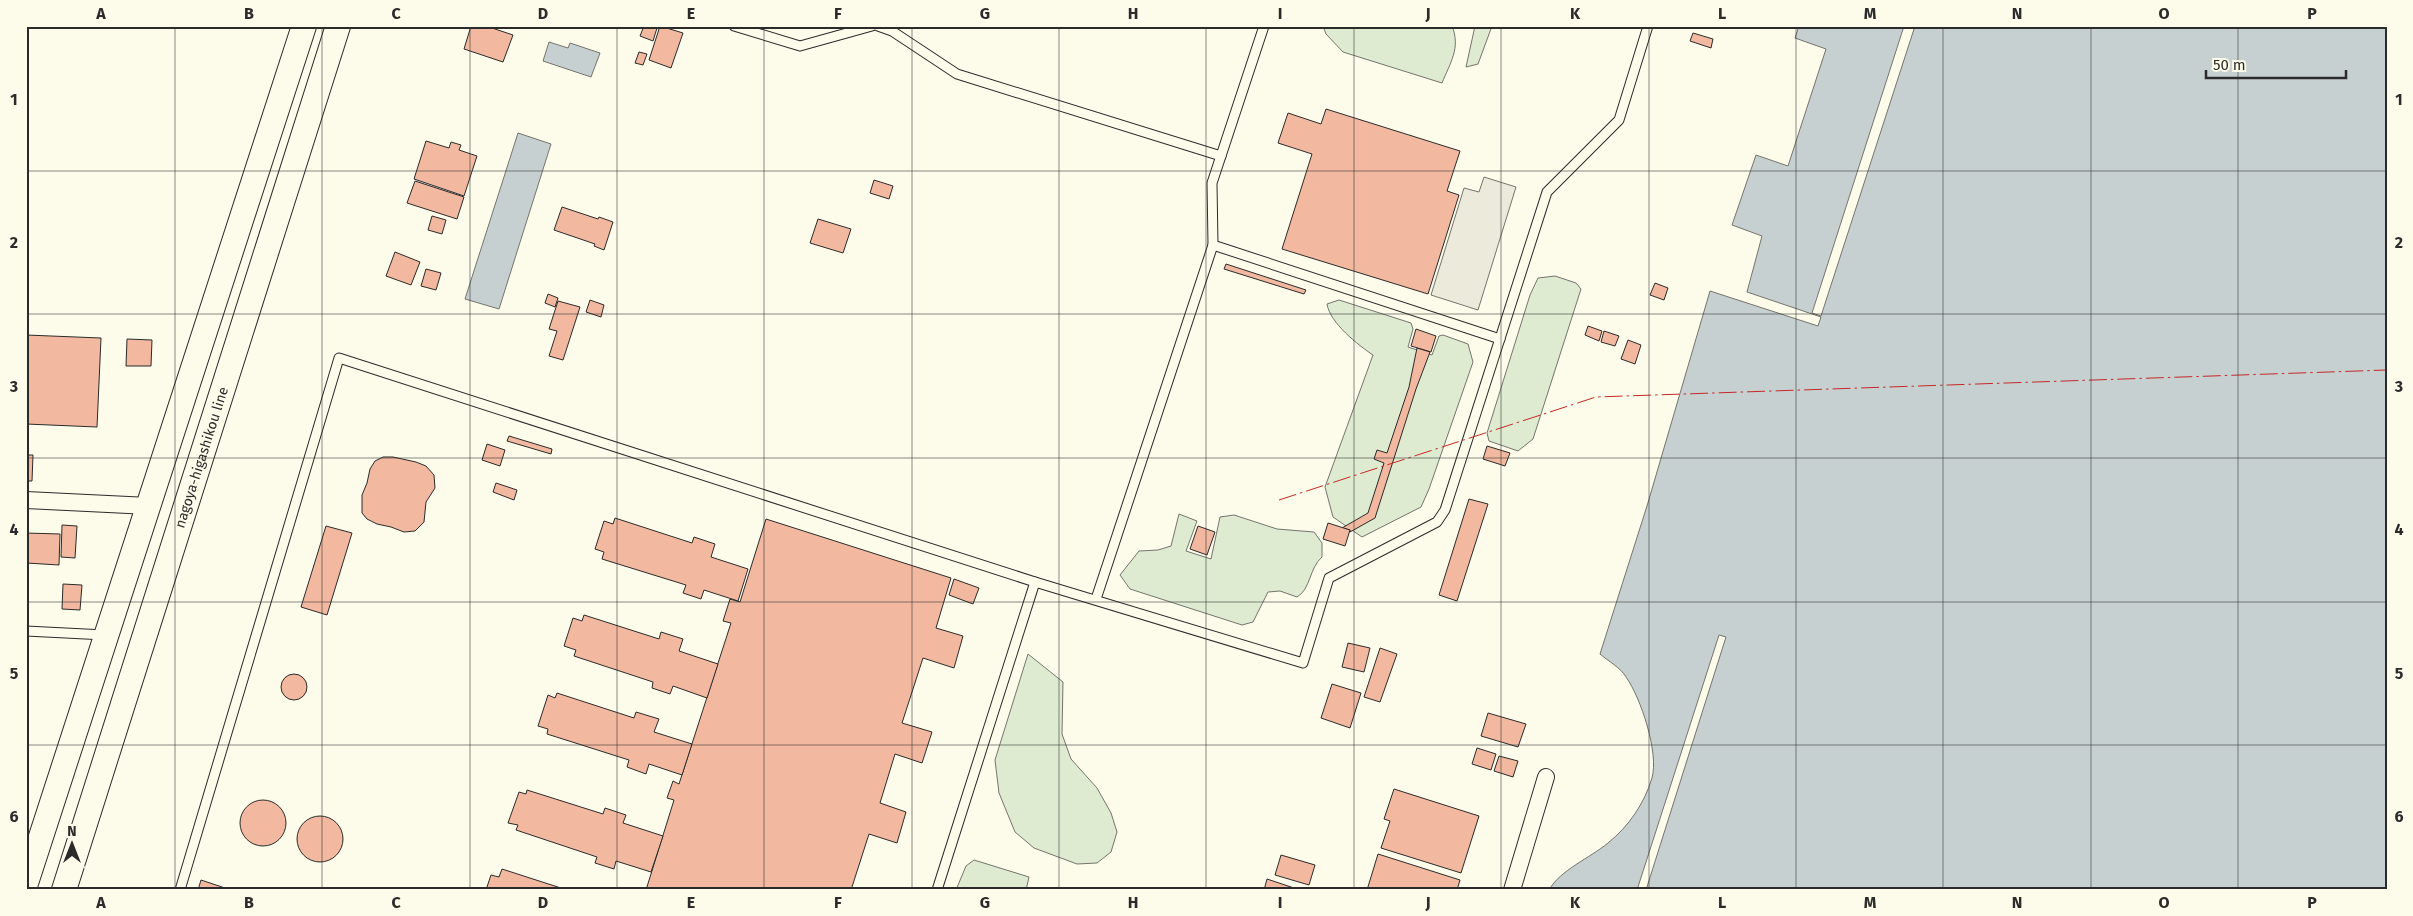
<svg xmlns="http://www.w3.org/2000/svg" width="2413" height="916" viewBox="0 0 2413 916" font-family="'Fira Sans',sans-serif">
  <rect width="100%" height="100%" fill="#fdfbea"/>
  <!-- green -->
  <g fill="#deebd1" stroke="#74746e">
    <path d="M1323 26H1452C1461 48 1450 63 1442 83L1343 52 1326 34Z"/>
    <polygon points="1475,26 1492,26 1478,64 1466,67"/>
    <polygon points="1555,276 1576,283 1581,289 1533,439 1518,451 1489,441 1487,433 1530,295 1538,278"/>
    <path d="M1339 300 1411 323 1413 329 1408 347 1432 355 1439 336 1443 335 1468 344 1473 362 1429 489 1421 507 1362 537 1333 517 1325 487 1373 355C1358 345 1330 323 1327 304Z"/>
    <path d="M1179 514 1197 521 1186 551 1211 559 1220 517 1234 515 1277 529 1314 532 1322 543V557C1309 568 1311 589 1297 597L1280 591 1268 592 1253 622 1242 625 1130 589 1120 575 1139 551 1158 550 1171 546Z"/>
    <polygon points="1028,654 1063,682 1062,734 1071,759 1097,788 1111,813 1117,832 1111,852 1097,863 1077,864 1034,848 1015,832 999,793 995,760"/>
    <polygon points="974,860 1029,877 1026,890 956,890 966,866"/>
  </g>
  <!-- parking -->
  <polygon fill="#eceadb" stroke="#74746e" points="1484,177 1516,187 1478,310 1431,295 1464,188 1479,192"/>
  <!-- water -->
  <g fill="#c7d0d0" stroke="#74746e">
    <path d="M1799 26H2387V890H1549C1560 870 1590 858 1608 843 1629 826 1644 804 1652 778 1659 753 1641 698 1626 677 1621 668 1608 661 1600 654L1647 506 1710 291 1818 326 1821 317 1747 292 1762 236 1732 225 1756 155 1788 166 1826 49 1795 38Z"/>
    <polygon points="549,42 568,48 570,43 600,53 591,77 543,61"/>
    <polygon points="518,133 551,144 499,309 465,299"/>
  </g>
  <!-- pier -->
  <g fill="#fdfbea" stroke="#74746e">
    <polygon points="1904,26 1915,26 1821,316 1812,313"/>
    <polygon points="1719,635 1726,637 1646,890 1637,890"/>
  </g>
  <!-- building -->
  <g fill="#f2b8a0" stroke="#2b2b2b">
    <polygon points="471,26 486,26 513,35 503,62 464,49"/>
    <polygon points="644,26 657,28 653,41 640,36"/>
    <polygon points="660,26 683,33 671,68 649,60"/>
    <polygon points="1693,33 1713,39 1711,48 1690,41"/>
    <polygon points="639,52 647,54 643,65 635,63"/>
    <polygon points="1326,109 1460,151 1447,191 1459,195 1428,294 1282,249 1312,154 1278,143 1288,113 1321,124"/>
    <polygon points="426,141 449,148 451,142 461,145 459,150 477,156 464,196 414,179"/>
    <polygon points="874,180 893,186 889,199 870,193"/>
    <polygon points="415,181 464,197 457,219 407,203"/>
    <polygon points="562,207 598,219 599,217 613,222 604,250 594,246 595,244 554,230"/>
    <polygon points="432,216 446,220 442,234 428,230"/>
    <polygon points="818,219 851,229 843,253 810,243"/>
    <polygon points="395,252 420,262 411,285 386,276"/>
    <polygon points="1226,264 1306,290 1304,294 1224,269"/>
    <polygon points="426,269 441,273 436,290 421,286"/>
    <polygon points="1655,283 1668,288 1664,300 1650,295"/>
    <polygon points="548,294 558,298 555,307 545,303"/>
    <polygon points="590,300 604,305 601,317 586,312"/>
    <polygon points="558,301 580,307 563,360 549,356 557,331 549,329"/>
    <polygon points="1588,326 1602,331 1599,341 1585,335"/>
    <polygon points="1416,329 1436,336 1431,352 1411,346"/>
    <polygon points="1604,331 1619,336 1615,346 1601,342"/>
    <polygon points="26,335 101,338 97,427 26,424"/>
    <polygon points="127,339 152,340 151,366 126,366"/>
    <polygon points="1628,340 1641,345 1635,364 1621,359"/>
    <polygon points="1417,348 1430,352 1416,389 1375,518 1350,532 1350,530 1342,528 1368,513 1384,463 1374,459 1377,450 1387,453 1409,387"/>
    <polygon points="509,436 552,449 551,454 507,441"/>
    <polygon points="487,444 505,450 500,466 482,460"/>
    <polygon points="1487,446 1510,453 1505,466 1483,459"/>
    <polygon points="26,455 33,455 32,481 26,481"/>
    <polygon points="383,457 393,457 416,462 426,466 434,475 435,488 426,502 424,522 415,531 404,532 391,527 377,524 367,519 362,513 362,495 367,483 370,469 375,461"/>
    <polygon points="496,483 517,490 514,500 493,492"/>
    <polygon points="1469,499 1488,504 1457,601 1439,595"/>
    <polygon points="615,518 692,543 694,537 715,544 711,557 748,569 738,601 704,590 701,599 683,593 686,585 602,559 604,552 595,549 604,521 613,524"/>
    <polygon points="766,519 951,578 936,628 963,636 954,668 923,658 902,723 932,732 922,763 895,754 880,803 906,812 897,843 869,834 851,890 646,890 674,800 667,798 673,781 679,784 731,623 723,621 730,599 740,602"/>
    <polygon points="1328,523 1350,530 1345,546 1323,539"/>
    <polygon points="62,525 77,526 75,558 61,557"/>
    <polygon points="326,526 352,533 327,615 301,607"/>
    <polygon points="1198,526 1215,532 1207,555 1190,549"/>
    <polygon points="26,533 60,534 59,565 26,563"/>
    <polygon points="954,579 979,588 973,604 949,595"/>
    <polygon points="63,584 82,585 80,610 62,609"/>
    <polygon points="584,615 659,639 661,632 683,639 679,651 718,664 707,698 673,686 670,694 652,688 653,682 574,656 576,650 564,646 573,618 582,621"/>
    <polygon points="1348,643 1370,648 1364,672 1342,667"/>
    <polygon points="1380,648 1397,654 1380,702 1364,697"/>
    <circle cx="294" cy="687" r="13"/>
    <polygon points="1332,684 1361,693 1350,728 1321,718"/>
    <polygon points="557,693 634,718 636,712 659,719 654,732 692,744 682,775 649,764 646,774 627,767 629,760 547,734 548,729 538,726 548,695 555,698"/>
    <polygon points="1488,713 1526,724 1518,747 1481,736"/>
    <polygon points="1477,748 1496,754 1491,770 1472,764"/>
    <polygon points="1499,756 1518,761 1513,777 1494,771"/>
    <polygon points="1394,789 1479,816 1461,873 1381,848 1390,821 1384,819"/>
    <polygon points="527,790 603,814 605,808 626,815 623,823 663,836 651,872 616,861 614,869 595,863 597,857 516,830 518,825 508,823 519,792 526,794"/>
    <circle cx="263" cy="823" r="23"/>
    <circle cx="320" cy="839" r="23"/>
    <polygon points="1378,854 1460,880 1457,890 1367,890"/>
    <polygon points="1281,855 1315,865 1309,885 1275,875"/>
    <polygon points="502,869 567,890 486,890 491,875 499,877"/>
    <polygon points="1267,879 1297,889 1296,890 1264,890"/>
    <polygon points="201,880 228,889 228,890 198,890"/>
  </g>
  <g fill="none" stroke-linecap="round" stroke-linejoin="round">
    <defs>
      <g id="lane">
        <polyline points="734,26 800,46 872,26"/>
        <polyline points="878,26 892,31 957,74 1221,156"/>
        <polyline points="1213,245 1500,339"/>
        <polyline points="1096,599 1213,245 1212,183 1264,26"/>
        <polyline points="26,631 105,635"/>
        <polyline points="180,890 339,358 1035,582 1303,663 1329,578 1437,522 1445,510 1547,192 1619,120 1648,26"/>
        <polyline points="937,890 1035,582"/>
      </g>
      <g id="street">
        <polyline points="26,500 149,506"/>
        <polyline points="1512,890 1546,777"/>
      </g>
      <g id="secondary">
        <polyline points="26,883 304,26"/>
        <path id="s1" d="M64 890 338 26"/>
      </g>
    </defs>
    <!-- lane casing -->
    <use href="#lane" stroke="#2b2b2b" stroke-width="11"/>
    <!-- street casing -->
    <use href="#street" stroke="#2b2b2b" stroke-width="18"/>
    <!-- secondary casing -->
    <use href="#secondary" stroke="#2b2b2b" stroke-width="26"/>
    <!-- lane -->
    <use href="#lane" stroke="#fdfbea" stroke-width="9"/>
    <!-- street -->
    <use href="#street" stroke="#fdfbea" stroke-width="16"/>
    <!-- secondary -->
    <use href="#secondary" stroke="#fdfbea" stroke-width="24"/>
    <!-- power -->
    <polyline stroke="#c62828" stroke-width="1" stroke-dasharray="18 4 2.5 4" stroke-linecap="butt" points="1279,500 1596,397 2387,370"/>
  </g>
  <!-- grid -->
  <path fill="none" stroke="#2b2b2b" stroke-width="1" stroke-opacity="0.55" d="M175 26V890M322 26V890M470 26V890M617 26V890M764 26V890M912 26V890M1059 26V890M1206 26V890M1354 26V890M1501 26V890M1649 26V890M1796 26V890M1943 26V890M2091 26V890M2238 26V890M26 171H2387M26 314H2387M26 458H2387M26 602H2387M26 745H2387"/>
  <g text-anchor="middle" stroke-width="4" stroke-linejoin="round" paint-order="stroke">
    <!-- street labels -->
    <g font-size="14" fill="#2b2b2b" stroke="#fdfbea">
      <text dy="5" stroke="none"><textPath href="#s1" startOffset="454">nagoya-higashikou line</textPath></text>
    </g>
  </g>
  <!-- border -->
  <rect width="2413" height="916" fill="none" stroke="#fdfbea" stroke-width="55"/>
  <!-- north arrow -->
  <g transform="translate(72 844)" stroke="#fdfbea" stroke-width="4" paint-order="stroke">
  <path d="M0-4L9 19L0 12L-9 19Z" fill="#2b2b2b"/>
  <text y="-8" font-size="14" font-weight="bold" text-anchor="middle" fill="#2b2b2b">N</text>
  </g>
  <!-- scale -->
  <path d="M2206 70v8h140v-8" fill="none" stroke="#2b2b2b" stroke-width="2.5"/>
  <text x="2213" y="70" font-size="15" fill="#2b2b2b" stroke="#fdfbea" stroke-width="4" paint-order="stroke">50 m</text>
  <rect x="28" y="28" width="2358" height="860" fill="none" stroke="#2b2b2b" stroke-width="2"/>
  <g font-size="16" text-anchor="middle" font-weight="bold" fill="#2b2b2b">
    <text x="101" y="19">A</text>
    <text x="249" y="19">B</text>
    <text x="396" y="19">C</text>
    <text x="543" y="19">D</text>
    <text x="691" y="19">E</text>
    <text x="838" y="19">F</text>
    <text x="985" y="19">G</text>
    <text x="1133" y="19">H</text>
    <text x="1280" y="19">I</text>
    <text x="1428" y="19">J</text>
    <text x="1575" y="19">K</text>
    <text x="1722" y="19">L</text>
    <text x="1870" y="19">M</text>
    <text x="2017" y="19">N</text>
    <text x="2164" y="19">O</text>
    <text x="2312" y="19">P</text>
    <text x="14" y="105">1</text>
    <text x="2399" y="105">1</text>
    <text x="14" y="248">2</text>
    <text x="2399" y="248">2</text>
    <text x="14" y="392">3</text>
    <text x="2399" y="392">3</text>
    <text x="14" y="535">4</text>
    <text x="2399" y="535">4</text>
    <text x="14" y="679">5</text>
    <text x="2399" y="679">5</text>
    <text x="14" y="822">6</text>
    <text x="2399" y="822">6</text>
    <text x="101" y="908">A</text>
    <text x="249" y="908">B</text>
    <text x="396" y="908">C</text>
    <text x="543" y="908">D</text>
    <text x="691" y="908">E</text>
    <text x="838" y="908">F</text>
    <text x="985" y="908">G</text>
    <text x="1133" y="908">H</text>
    <text x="1280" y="908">I</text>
    <text x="1428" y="908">J</text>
    <text x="1575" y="908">K</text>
    <text x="1722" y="908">L</text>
    <text x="1870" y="908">M</text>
    <text x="2017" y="908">N</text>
    <text x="2164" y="908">O</text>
    <text x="2312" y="908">P</text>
  </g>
</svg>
